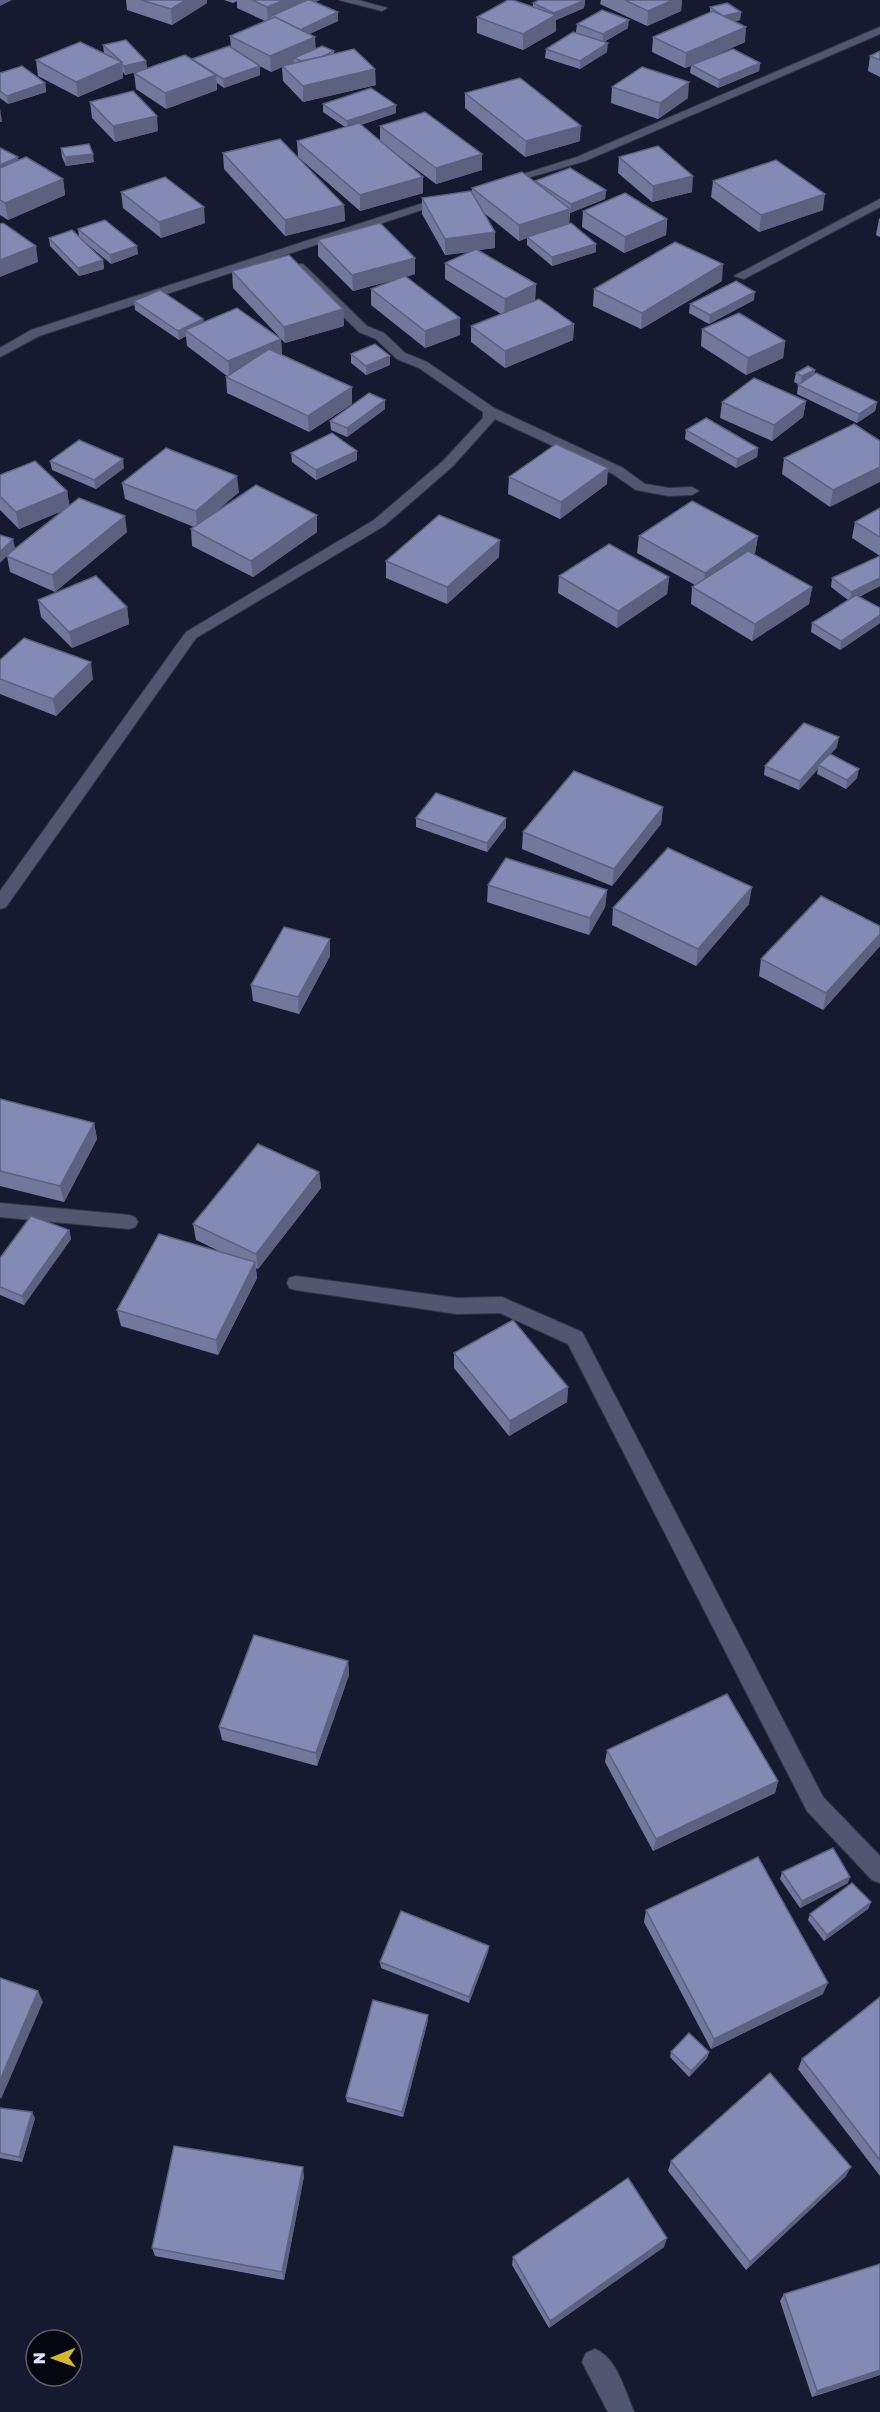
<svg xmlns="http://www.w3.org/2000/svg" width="880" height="2412" viewBox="0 0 880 2412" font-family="'Golos Text',sans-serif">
  <rect width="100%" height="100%" fill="#161a30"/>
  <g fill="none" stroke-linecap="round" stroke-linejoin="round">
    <defs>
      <g id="street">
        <polygon points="339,0 358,0 387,8 382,11"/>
        <polygon points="880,27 880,34 585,161 504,185 498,182 577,157"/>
        <polygon points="445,196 449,197 449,201 39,336 0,357 0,348 31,330"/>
        <polygon points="880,199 880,207 744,279 734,276"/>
        <polygon points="295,264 303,264 367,326 384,333 405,353 427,362 494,408 623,468 645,484 669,488 692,487 699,491 692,495 669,496 636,490 613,474 495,419 453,466 384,526 196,638 6,907 0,909 0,891 186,632 374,520 443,461 483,418 483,412 419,368 397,359 376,339 359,332 295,270"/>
        <polygon points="0,1203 129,1215 135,1217 138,1222 135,1227 129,1229 0,1217"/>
        <polygon points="296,1276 457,1298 502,1297 582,1332 823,1797 880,1856 880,1883 872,1880 807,1811 568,1344 500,1313 457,1314 296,1290 289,1288 287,1283 289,1278"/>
        <path d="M595 2349C617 2358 625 2391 634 2412H608L582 2362 586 2353Z"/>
      </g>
    </defs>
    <!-- street casing -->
    <use href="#street" stroke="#343647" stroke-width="2"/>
    <!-- street -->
    <use href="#street" fill="#525771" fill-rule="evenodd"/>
  </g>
  <!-- wall -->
  <g fill="#71789c">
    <polygon points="123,0 207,0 207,3 172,25 127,10 126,0"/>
    <polygon points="224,0 320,0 315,2 338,12 338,21 309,34 316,48 334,51 334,54 376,85 303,102 283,81 282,67 271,72 256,64 260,66 260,75 224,88 217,83 217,90 166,109 136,89 134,73 143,70 125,75 123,72 123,78 78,97 38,76 36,60 105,54 104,53 103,45 146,61 147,69 192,60 231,48 230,36 265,21 237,8 237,1 233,3"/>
    <polygon points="585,0 584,8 556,20 556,31 523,50 477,33 477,17 533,7 533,3"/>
    <polygon points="601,0 682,0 681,11 647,26 600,4"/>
    <polygon points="710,7 741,12 740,20 735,21 745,42 707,59 760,63 759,71 718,88 690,73 691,66 685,68 652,52 653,37 710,13"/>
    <polygon points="577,24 628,28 604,42 607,52 580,69 545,58 546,49 576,32"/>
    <polygon points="880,51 880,77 868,71 870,56"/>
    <polygon points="0,73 45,83 46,92 8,104 0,98"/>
    <polygon points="612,87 688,98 658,119 611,103"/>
    <polygon points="465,93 580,141 525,157 465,108"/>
    <polygon points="90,102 158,131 115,142 92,118"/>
    <polygon points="323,104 396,113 361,125 380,141 380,126 482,154 482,170 436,184 388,148 423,177 423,193 360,211 298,157 297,141 345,127 323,112"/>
    <polygon points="0,148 19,160 63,179 65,195 8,220 0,215"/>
    <polygon points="61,148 94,162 66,166 62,157"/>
    <polygon points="223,153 344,205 345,221 285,236 224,169"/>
    <polygon points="619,157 692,192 652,202 618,173"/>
    <polygon points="713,181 823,210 759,232 711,197"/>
    <polygon points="535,182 606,190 605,199 570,213 569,224 596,244 596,252 552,266 527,245 527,238 519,241 484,213 495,232 495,248 478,250 536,284 535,300 574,324 573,340 505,368 471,342 471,326 501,314 445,279 445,263 470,252 445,255 422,214 422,198 472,194 472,188"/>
    <polygon points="121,192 205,223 161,238 123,208"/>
    <polygon points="583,211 667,219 666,235 624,253 582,227"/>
    <polygon points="880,218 880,237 876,235 879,219"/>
    <polygon points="78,229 138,254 111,264 86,243 103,260 104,269 79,276 50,246 49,238 79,237"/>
    <polygon points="318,240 415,258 415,274 406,277 460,335 425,348 371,305 371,289 398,279 353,291 318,256"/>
    <polygon points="232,271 343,309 344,326 285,343 233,288"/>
    <polygon points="722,281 641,329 593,306 594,289"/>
    <polygon points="754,300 709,324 689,313 690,304"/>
    <polygon points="134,301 203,319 204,322 281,339 282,355 352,387 352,404 309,432 227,393 226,377 227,376 187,346 186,336 179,340 135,310"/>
    <polygon points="702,329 785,341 783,358 746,375 701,346"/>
    <polygon points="351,354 390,356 390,365 366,375 351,363"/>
    <polygon points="815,370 814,375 877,402 875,411 857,423 797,394 798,385 800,385 794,382 796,373"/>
    <polygon points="806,401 803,417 772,441 720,418 722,402"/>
    <polygon points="385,409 347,437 331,430 330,421"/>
    <polygon points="854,424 830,507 782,474 784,458"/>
    <polygon points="686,430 758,448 757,457 736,468 685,439"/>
    <polygon points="357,451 357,460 316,480 292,462 291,453"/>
    <polygon points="50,461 124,468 96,489 52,470"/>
    <polygon points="0,475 67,491 69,505 127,532 55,592 10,572 7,556 15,548 63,510 19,529 0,510"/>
    <polygon points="509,477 607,484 560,519 508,494"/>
    <polygon points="122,483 239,492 218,510 317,515 317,532 253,577 192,546 191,529 194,527 125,499"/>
    <polygon points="880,508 880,556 852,538 855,522"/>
    <polygon points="639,536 758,536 755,553 754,554 812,587 809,604 752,641 691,604 692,587 695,585 637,553"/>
    <polygon points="499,557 447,604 386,578 386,561"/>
    <polygon points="559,576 669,577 667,594 617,628 558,593"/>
    <polygon points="832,578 880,586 859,597 880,608 880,623 840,650 811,632 812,623 848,600 831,587"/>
    <polygon points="38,600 127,607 129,624 72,648 41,617"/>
    <polygon points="0,660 93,679 56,716 0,694"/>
    <polygon points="837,747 830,754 857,778 846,789 817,774 818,769 799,790 764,775 765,766"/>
    <polygon points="663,807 661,824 612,886 522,849 523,832"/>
    <polygon points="416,818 506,827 487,852 416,827"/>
    <polygon points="488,885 607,890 605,907 589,935 487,902"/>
    <polygon points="749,904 696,966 612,925 613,908"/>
    <polygon points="880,926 880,946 823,1010 759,976 761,959"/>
    <polygon points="330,939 330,956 299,1014 253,1001 251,985"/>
    <polygon points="0,1099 94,1123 97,1139 64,1202 0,1186"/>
    <polygon points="319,1172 321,1188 258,1269 256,1268 257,1278 218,1355 121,1326 117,1310 223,1253 196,1240 193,1224"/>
    <polygon points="69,1230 71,1239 24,1305 0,1295 0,1258"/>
    <polygon points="454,1353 568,1387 567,1402 509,1436 454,1368"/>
    <polygon points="348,1661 349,1675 317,1766 222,1740 219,1727"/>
    <polygon points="607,1750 778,1781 775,1793 653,1851 605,1762"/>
    <polygon points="782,1872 848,1883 800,1908 780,1879"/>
    <polygon points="871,1902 868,1909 824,1941 808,1920 810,1914"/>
    <polygon points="646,1910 823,1994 711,2049 644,1922"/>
    <polygon points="489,1946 488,1952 469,2003 381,1968 380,1962"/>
    <polygon points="880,1997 880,2176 798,2069 802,2059"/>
    <polygon points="428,2020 403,2117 347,2102 346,2097"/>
    <polygon points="671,2052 709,2052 707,2058 689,2077 670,2057"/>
    <polygon points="0,2108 35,2118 22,2162 0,2158"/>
    <polygon points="671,2161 846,2176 746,2270 668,2171"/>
    <polygon points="304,2176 284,2280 155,2256 152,2248"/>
    <polygon points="664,2247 549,2328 512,2265 513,2257"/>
    <polygon points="880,2264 880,2375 812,2397 780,2301 784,2294"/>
  </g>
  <!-- shaded-wall -->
  <g fill="#5c617f">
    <polygon points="0,0 12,0 0,6"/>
    <polygon points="186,0 207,0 207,3 172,25 171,9"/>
    <polygon points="284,0 320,0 275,20 269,17 269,22 268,23 267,7"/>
    <polygon points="585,0 584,8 556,20 556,31 523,50 523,34 554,17 554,13"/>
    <polygon points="673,0 682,0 681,11 647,26 648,11"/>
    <polygon points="338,12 338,21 299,39 299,31"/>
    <polygon points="741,12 740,20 723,25 723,16"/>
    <polygon points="629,20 628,28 603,42 603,34"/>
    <polygon points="746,27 745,42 685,68 686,53"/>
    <polygon points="315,37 316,52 294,58 294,62 271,72 270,56"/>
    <polygon points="608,43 607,52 580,69 580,61"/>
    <polygon points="146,61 147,69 125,75 124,66"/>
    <polygon points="122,62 123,78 78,97 76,82"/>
    <polygon points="760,63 759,71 718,88 719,80"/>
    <polygon points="260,66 260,75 224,88 223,79"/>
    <polygon points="375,69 376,85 303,102 303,86"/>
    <polygon points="216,75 217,90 166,109 165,93"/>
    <polygon points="689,82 688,98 658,119 660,103"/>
    <polygon points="45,83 46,92 8,104 7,96"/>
    <polygon points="396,105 396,113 348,129 347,121"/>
    <polygon points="0,108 2,122 0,122"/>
    <polygon points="157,116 158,131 115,142 113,126"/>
    <polygon points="581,126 580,141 525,157 526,141"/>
    <polygon points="93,154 94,162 66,166 65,157"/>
    <polygon points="482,154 482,170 436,184 436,168"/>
    <polygon points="18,157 19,166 0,175 0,165"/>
    <polygon points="693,176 692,192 652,202 653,186"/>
    <polygon points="423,177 423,193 360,211 360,195"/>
    <polygon points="63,179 65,195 8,220 5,203"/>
    <polygon points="606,190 605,199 570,213 571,204"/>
    <polygon points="825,194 823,210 759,232 761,215"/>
    <polygon points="344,205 345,221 285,236 285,220"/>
    <polygon points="204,207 205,223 161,238 159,222"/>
    <polygon points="570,209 569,225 527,237 527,238 519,241 519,225"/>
    <polygon points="667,219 666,235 624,253 625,237"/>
    <polygon points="495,232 495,248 445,255 445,239"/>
    <polygon points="596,244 596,252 552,266 552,257"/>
    <polygon points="36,246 38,262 0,277 0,260"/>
    <polygon points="137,246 138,254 111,264 110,255"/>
    <polygon points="415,258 415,274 353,291 352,275"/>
    <polygon points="103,260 104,269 79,276 78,268"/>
    <polygon points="723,264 722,281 641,329 642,313"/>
    <polygon points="536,284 535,301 504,315 505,299"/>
    <polygon points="755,292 754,300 709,324 710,315"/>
    <polygon points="343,309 344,326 285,343 284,327"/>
    <polygon points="460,318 460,335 425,348 425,331"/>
    <polygon points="203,319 204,328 185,330 186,336 179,340 178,331"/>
    <polygon points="574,324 573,340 505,368 505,351"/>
    <polygon points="281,339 282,356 230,378 228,361"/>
    <polygon points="785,341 783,358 746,375 748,358"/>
    <polygon points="390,356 390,365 366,375 366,366"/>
    <polygon points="815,370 813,379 801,385 802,376"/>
    <polygon points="352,387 352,404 309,432 308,416"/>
    <polygon points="385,400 385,409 347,437 347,428"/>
    <polygon points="806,401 803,417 772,441 774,425"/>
    <polygon points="877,402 875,411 857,423 859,414"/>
    <polygon points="758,448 757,457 736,468 737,459"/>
    <polygon points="357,451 357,460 316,480 316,470"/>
    <polygon points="123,459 124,468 96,489 94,480"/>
    <polygon points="880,467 880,482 830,507 833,490"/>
    <polygon points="608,468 607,484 560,519 561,502"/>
    <polygon points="237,476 239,492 197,528 196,511"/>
    <polygon points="67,491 70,508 19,529 16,512"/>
    <polygon points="317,515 317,532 253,577 251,561"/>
    <polygon points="125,516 127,532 55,592 52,575"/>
    <polygon points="758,536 755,553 703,589 705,573"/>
    <polygon points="13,539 15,548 0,563 0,552"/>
    <polygon points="500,540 499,557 447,604 447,587"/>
    <polygon points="669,577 667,594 617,628 618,611"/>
    <polygon points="880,578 880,586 850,601 851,592"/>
    <polygon points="812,587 809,604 752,641 755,624"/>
    <polygon points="127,607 129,624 72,648 69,632"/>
    <polygon points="880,615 880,623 840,650 841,641"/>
    <polygon points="91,662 93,679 56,716 53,699"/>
    <polygon points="839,737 837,747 820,766 818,765 818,769 799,790 800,781"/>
    <polygon points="859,769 857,778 846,789 847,780"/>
    <polygon points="663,807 661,824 612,886 614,869"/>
    <polygon points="506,818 506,827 487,852 487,843"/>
    <polygon points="752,887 749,904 696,966 698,949"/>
    <polygon points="607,890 605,907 589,935 590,918"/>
    <polygon points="880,934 880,946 823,1010 826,993"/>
    <polygon points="330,939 330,956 299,1014 298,997"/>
    <polygon points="94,1123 97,1139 64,1202 60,1186"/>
    <polygon points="319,1172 321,1188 258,1269 256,1254"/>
    <polygon points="69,1230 71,1239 24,1305 22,1296"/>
    <polygon points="255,1262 257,1278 218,1355 216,1340"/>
    <polygon points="568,1387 567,1402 509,1436 510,1421"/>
    <polygon points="348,1661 349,1675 317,1766 316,1753"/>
    <polygon points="778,1781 775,1793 653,1851 656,1839"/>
    <polygon points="850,1877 848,1883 800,1908 802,1901"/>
    <polygon points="871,1902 868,1909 824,1941 827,1935"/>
    <polygon points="489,1946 488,1952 469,2003 469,1997"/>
    <polygon points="828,1983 823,1994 711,2049 714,2039"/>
    <polygon points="38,1991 43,2002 1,2099 0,2097 0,2080"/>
    <polygon points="428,2015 428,2020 403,2117 402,2112"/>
    <polygon points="709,2052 707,2058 689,2077 691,2071"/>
    <polygon points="32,2112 35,2118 22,2162 19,2157"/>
    <polygon points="303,2167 304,2176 284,2280 282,2272"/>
    <polygon points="851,2167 846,2176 746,2270 750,2262"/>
    <polygon points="667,2238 664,2247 549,2328 550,2321"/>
    <polygon points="880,2370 880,2375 812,2397 817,2391"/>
  </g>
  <!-- building -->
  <g fill="#838bb5" stroke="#5c617f" stroke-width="1.5">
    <polygon points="141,0 186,0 171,9"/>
    <polygon points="252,0 284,0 267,7"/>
    <polygon points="307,0 310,0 338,12 300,30 275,17 272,19 269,17"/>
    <polygon points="508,0 513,0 556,15 523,34 477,17"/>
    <polygon points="539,0 585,0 554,13 533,3"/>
    <polygon points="625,0 673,0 648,11"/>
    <polygon points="727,3 741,12 723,16 710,7"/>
    <polygon points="602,10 629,20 603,34 577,24"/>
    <polygon points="713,11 746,27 686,53 653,37"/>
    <polygon points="275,17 315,37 270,56 230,36"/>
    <polygon points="573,32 608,43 580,61 546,49"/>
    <polygon points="126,40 146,61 124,66 121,63 122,62 103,45"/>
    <polygon points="80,42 122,62 76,82 36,60"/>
    <polygon points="229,46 260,66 223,79 192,59"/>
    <polygon points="322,46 334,51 321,57 301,61 294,58"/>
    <polygon points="354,49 375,69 303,86 282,66"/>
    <polygon points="733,49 760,63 719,80 691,65"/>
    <polygon points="880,51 880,60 870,56"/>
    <polygon points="185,55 216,75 165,93 134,73"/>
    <polygon points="22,66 45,83 7,96 0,91 0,73"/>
    <polygon points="642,67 689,82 660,103 612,87"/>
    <polygon points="520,78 581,126 526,141 465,93"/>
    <polygon points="371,88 396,105 347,121 323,104"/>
    <polygon points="133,91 157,116 113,126 90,102"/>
    <polygon points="425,112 482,154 436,168 380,126"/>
    <polygon points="359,123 423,177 360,195 297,141"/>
    <polygon points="280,139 344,205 285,220 223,153"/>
    <polygon points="89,144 93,154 65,157 61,148"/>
    <polygon points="658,146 693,176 653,186 619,157"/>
    <polygon points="0,148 18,157 0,165"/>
    <polygon points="26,157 63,179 5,203 0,200 0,168"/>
    <polygon points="776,160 825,194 761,215 713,181"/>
    <polygon points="570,168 606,190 571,204 535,181"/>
    <polygon points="522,172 570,209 519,225 472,188"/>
    <polygon points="165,177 204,207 159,222 121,192"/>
    <polygon points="471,191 495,232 445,239 422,198"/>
    <polygon points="625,193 667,219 625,237 583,211"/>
    <polygon points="105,220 137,246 110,255 78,229"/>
    <polygon points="3,223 36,246 0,260 0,224"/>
    <polygon points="380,223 415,258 352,275 318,240"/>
    <polygon points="571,223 596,244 552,257 527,237"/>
    <polygon points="72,230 103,260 78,268 49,238"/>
    <polygon points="675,242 723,264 642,313 594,289"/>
    <polygon points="476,249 536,284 505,299 445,263"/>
    <polygon points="289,255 343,309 284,327 232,271"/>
    <polygon points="405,276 460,318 425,331 371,289"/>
    <polygon points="736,281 755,292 710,315 690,304"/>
    <polygon points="160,290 203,319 178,331 134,301"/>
    <polygon points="539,299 574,324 505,351 471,326"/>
    <polygon points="237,308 281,339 228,361 185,330"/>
    <polygon points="739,313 785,341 748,358 702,329"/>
    <polygon points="375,344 390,356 366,366 351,354"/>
    <polygon points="269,349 352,387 308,416 226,377"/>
    <polygon points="808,366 815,370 802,376 796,373"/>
    <polygon points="816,373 877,402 859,414 798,385"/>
    <polygon points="754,378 806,401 774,425 722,402"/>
    <polygon points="369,393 385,400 347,428 330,421"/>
    <polygon points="706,418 758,448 737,459 686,430"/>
    <polygon points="854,424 880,441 880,467 833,490 784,458"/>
    <polygon points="332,433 357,451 316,470 291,453"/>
    <polygon points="79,440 123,459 94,480 50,461"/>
    <polygon points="556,444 608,468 561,502 509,477"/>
    <polygon points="166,448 237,476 196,511 122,483"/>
    <polygon points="35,461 67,491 16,512 0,496 0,475"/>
    <polygon points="256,485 317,515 251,561 191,529"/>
    <polygon points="79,498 125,516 52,575 6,556"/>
    <polygon points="692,501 758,536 705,573 639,536"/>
    <polygon points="880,508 880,537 855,522"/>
    <polygon points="439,515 500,540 447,587 386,561"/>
    <polygon points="0,535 13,539 0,552"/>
    <polygon points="609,544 669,577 618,611 559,576"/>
    <polygon points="748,551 812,587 755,624 692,587"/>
    <polygon points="880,556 880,578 851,592 832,578"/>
    <polygon points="96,576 127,607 69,632 38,600"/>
    <polygon points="856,595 880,608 880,615 841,641 812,623"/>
    <polygon points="24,638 91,662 53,699 0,679 0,660"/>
    <polygon points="804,723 839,737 800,781 765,766"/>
    <polygon points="830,754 859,769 847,780 818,765"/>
    <polygon points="574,771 663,807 614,869 523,832"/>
    <polygon points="436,793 506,818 487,843 416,818"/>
    <polygon points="668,848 752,887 698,949 613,908"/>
    <polygon points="506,858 607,890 590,918 488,885"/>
    <polygon points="821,896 880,926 880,934 826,993 761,959"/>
    <polygon points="284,927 330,939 298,997 251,985"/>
    <polygon points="0,1099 94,1123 60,1186 0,1171"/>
    <polygon points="258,1144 319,1172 256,1254 193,1224"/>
    <polygon points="31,1216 69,1230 22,1296 0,1287 0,1258"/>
    <polygon points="159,1234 255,1262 216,1340 117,1310"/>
    <polygon points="513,1320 568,1387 510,1421 454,1353"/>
    <polygon points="254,1635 348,1661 316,1753 219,1727"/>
    <polygon points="727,1694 778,1781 656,1839 607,1750"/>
    <polygon points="833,1848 850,1877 802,1901 782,1872"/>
    <polygon points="758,1857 828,1983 714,2039 646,1910"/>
    <polygon points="852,1883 871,1902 827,1935 810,1914"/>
    <polygon points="401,1911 489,1946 469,1997 380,1962"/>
    <polygon points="0,1978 38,1991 0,2080"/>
    <polygon points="880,1997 880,2160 802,2059"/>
    <polygon points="373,2000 428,2015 402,2112 346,2097"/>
    <polygon points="689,2033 709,2052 691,2071 671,2052"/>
    <polygon points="770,2073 851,2167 750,2262 671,2161"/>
    <polygon points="0,2108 32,2112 19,2157 0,2153"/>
    <polygon points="174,2146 303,2167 282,2272 152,2248"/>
    <polygon points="628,2178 667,2238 550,2321 513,2257"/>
    <polygon points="880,2264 880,2370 817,2391 784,2294"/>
  </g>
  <!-- north arrow -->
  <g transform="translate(54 2358) rotate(269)"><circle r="28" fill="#05060f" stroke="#5c5e6a" stroke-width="1.5"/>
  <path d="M0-4.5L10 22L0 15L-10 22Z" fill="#d3b635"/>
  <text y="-9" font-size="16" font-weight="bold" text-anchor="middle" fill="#dfe3f3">N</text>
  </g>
</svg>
